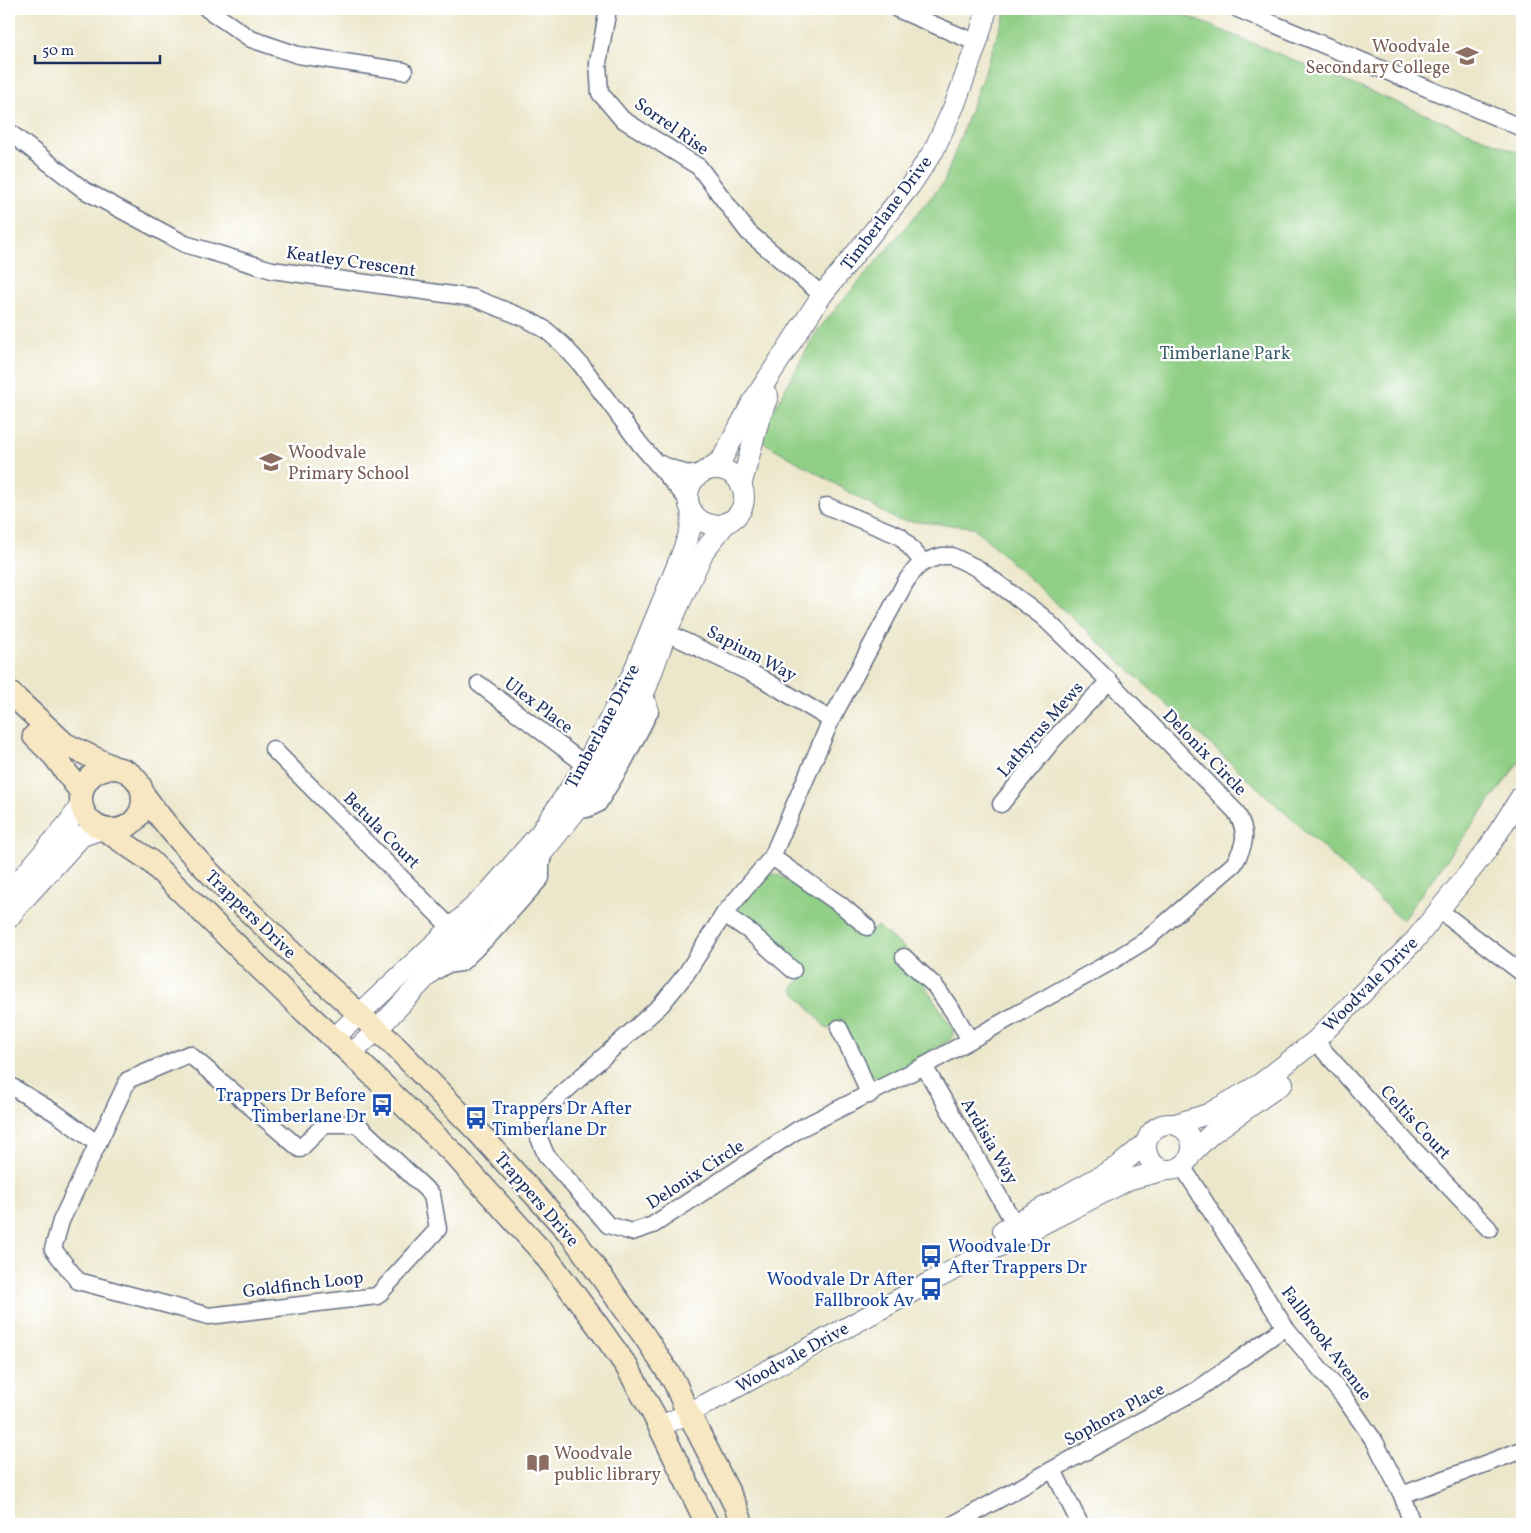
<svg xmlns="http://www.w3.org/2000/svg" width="1531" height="1533" viewBox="0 0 1531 1533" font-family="Vollkorn,serif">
  <rect width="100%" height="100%" fill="#fff"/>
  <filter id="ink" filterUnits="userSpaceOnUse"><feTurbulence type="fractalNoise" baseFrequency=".02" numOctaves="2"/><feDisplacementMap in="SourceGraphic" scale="10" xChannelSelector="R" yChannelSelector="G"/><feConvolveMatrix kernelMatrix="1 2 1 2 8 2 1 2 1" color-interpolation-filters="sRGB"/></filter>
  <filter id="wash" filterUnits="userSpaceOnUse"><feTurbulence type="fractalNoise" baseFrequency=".0096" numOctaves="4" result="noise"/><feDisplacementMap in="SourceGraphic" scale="20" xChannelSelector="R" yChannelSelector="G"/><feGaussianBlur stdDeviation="1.12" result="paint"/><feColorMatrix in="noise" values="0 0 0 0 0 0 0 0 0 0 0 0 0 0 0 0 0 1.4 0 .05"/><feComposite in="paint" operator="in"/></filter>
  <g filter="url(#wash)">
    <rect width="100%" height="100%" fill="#ece7cb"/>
    <!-- green -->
    <g fill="#90cf85" stroke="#567f72">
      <polygon points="1007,9 1170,9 1522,154 1522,758 1402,920 973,527 897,520 758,439 817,331 944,182"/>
      <path d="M769 874H776L826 901 866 936 877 926 907 950 927 989 953 1029V1035L950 1040 885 1078C880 1078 877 1079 873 1076 863 1069 849 1035 843 1023L827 1029 792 989 808 970 755 927 742 918 738 914 739 908 762 878Z"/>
    </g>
  </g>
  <g filter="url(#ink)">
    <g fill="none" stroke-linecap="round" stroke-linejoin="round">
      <defs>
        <g id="minor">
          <polyline points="207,9 251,39 298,55 404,71"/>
          <polyline points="608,9 598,63 600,93 622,119 699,167 748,232 822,295"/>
          <polyline points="897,9 977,43"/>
          <polyline points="1238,9 1522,128"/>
          <polyline points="9,132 84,190 185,244 272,270 474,298 527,319 546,330 563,345 582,366 640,444 688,500"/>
          <polyline points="658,463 684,473 699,474"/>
          <polyline points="827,506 900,536 923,562"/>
          <path d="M942 556H952L977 568 1043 617 1109 681 1236 812C1248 832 1246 844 1234 864L1146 940 1114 960 924 1066 799 1129 653 1225 632 1232 608 1225 546 1155 537 1133 541 1113 661 1005 686 974 724 914 772 857 831 720 905 583C916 566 922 561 942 556Z"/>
          <polyline points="657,628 761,678 831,720"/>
          <polyline points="479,684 595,772"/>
          <polyline points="273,749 459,936"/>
          <polyline points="1001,804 1054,739 1109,681"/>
          <polyline points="576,811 587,809 598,804 623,763 650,711 646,697 646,689"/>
          <polyline points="772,857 841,905 867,927"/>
          <polyline points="1439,910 1522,973"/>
          <polyline points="724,914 749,931 793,970"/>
          <polyline points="904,957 935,986 954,1013 970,1040"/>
          <polyline points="433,973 446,965 461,963 492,933 541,878 541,865 544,851"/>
          <polyline points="839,1028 858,1066 869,1095"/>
          <polyline points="1315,1041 1382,1116 1489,1229"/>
          <polygon points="189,1054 300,1149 325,1124 357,1124 432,1195 438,1229 377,1296 209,1316 78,1281 53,1249 61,1221 128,1080"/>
          <polyline points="924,1066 1020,1233"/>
          <polyline points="9,1085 57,1114 98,1144"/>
          <polyline points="1182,1166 1285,1327 1343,1396 1375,1442 1402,1495 1412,1524"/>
          <polyline points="1053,1470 1080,1524"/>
          <polyline points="1402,1495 1522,1450"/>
          <polyline points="954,1524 1197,1390 1285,1327"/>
        </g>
        <g id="tertiary">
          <circle cx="716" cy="497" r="28"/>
          <polyline points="708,470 722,459 753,401 822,295 910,186 934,150 955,104 977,43 987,9"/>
          <polyline points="741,486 759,420 768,396"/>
          <polyline points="9,893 69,822 81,804"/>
          <polyline points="9,918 17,907 82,836 102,829"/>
          <polyline points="334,1038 488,893 540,833 585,766 632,675 680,558 690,531 692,511"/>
          <polyline points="351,1054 376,1031 544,851 576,811 599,774 646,689 667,631 704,551 727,522"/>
          <circle cx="1169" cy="1147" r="23"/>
          <polyline points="1175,1124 1208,1114 1260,1084 1315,1041 1415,940 1487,850 1522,795"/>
          <polyline points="1192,1153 1211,1134 1283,1083"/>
          <polyline points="1003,1230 1120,1165 1146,1143"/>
          <polyline points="660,1427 706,1404 934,1280 1130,1179 1166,1170"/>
        </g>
        <g id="secondary">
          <polyline points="9,692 65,744 115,768"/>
          <polyline points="34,736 54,756 81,792"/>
          <circle cx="112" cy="799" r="31"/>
          <path d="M143 794C183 851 233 896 283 944 307 968 333 990 358 1013 369 1023 378 1032 390 1041L479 1133 572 1236 645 1337 675 1383 682 1400 736 1507 742 1524"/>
          <polyline points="105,830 149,860 302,1009 351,1054 453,1153 544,1254 598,1326 627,1367 654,1415 707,1524"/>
        </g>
      </defs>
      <!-- minor casing -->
      <use href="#minor" stroke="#646f84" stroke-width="19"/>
      <!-- tertiary casing -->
      <use href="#tertiary" stroke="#646f84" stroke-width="22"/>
      <!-- secondary casing -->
      <use href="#secondary" stroke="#646f84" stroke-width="25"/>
      <!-- minor -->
      <use href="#minor" stroke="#fff" stroke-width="16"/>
      <!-- tertiary -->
      <use href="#tertiary" stroke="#fff" stroke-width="20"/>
      <!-- secondary -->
      <use href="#secondary" stroke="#f7e8c3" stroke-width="22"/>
    </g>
  </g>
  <!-- icons -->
  <defs>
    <symbol id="school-bare" viewBox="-9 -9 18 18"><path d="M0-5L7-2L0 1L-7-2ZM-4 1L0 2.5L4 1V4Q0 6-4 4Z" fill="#8d6e63" stroke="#fff" stroke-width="2.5" paint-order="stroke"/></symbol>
    <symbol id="bus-bare" viewBox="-9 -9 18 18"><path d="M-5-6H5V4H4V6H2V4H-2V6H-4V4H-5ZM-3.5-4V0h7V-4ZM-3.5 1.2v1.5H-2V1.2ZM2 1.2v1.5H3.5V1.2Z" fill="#1a4fb4" stroke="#fff" stroke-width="2.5" paint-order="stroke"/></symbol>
    <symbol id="library-bare" viewBox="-9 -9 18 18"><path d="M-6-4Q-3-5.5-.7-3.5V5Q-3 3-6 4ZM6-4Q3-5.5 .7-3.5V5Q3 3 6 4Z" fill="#8d6e63" stroke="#fff" stroke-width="2.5" paint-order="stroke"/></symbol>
  </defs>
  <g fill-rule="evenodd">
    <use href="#school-bare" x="1451" y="40" width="32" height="32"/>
    <use href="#school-bare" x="255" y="446" width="32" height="32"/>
    <use href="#bus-bare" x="366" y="1089" width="32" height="32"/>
    <use href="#bus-bare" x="460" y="1102" width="32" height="32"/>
    <use href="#bus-bare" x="915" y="1240" width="32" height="32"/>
    <use href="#bus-bare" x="915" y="1273" width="32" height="32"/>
    <use href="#library-bare" x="522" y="1447" width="32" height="32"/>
  </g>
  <g text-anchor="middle" stroke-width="4.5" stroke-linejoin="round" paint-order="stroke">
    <!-- education labels -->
    <g font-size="18" fill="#785e54" stroke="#fff" text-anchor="start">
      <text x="1450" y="52" text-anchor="end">Woodvale<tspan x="1450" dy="21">Secondary College</tspan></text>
      <text x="288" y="458">Woodvale<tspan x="288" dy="21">Primary School</tspan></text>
      <text x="554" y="1459">Woodvale<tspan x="554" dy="21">public library</tspan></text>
    </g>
    <!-- street labels -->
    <g font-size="18" fill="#1b2f5e" stroke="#fff">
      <text transform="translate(672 126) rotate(35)" y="6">Sorrel Rise</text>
      <text transform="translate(886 213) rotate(-53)" y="6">Timberlane Drive</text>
      <text transform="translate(351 261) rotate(8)" y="6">Keatley Crescent</text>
      <text transform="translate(752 653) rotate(28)" y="6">Sapium Way</text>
      <text transform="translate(539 705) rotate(37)" y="6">Ulex Place</text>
      <text transform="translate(602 726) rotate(-62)" y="6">Timberlane Drive</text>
      <text transform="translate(1040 729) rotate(-49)" y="6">Lathyrus Mews</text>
      <text transform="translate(1205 752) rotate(46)" y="6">Delonix Circle</text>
      <text transform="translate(382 830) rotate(45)" y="6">Betula Court</text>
      <text transform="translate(251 914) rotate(44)" y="6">Trappers Drive</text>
      <text transform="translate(1370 984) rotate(-45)" y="6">Woodvale Drive</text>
      <text transform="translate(1416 1122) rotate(47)" y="6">Celtis Court</text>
      <text transform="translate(990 1141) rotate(60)" y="6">Ardisia Way</text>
      <text transform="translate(695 1174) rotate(-33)" y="6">Delonix Circle</text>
      <text transform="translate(537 1199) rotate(49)" y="6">Trappers Drive</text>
      <text transform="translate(303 1284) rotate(-7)" y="6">Goldfinch Loop</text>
      <text transform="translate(1327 1343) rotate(53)" y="6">Fallbrook Avenue</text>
      <text transform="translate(792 1357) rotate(-29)" y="6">Woodvale Drive</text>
      <text transform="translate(1114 1414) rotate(-29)" y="6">Sophora Place</text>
    </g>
    <!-- park labels -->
    <g font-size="18" fill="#3e5f6a" stroke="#fff">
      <text x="1225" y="359">Timberlane Park</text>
    </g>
    <!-- transit labels -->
    <g font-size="18" fill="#164399" stroke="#fff" text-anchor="end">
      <text x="366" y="1101">Trappers Dr Before<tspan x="366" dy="21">Timberlane Dr</tspan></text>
      <text x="492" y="1114" text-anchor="start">Trappers Dr After<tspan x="492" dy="21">Timberlane Dr</tspan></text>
      <text x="948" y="1252" text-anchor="start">Woodvale Dr<tspan x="948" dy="21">After Trappers Dr</tspan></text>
      <text x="914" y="1285">Woodvale Dr After<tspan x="914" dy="21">Fallbrook Av</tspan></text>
    </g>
  </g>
  <!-- margin -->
  <rect width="1531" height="1533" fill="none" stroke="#fff" stroke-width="30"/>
  <!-- scale -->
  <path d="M35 55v8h125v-8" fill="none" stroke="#1b2f5e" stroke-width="2.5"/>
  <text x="42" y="55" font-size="15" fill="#1b2f5e" stroke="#ffffff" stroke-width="4" paint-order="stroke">50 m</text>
</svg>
